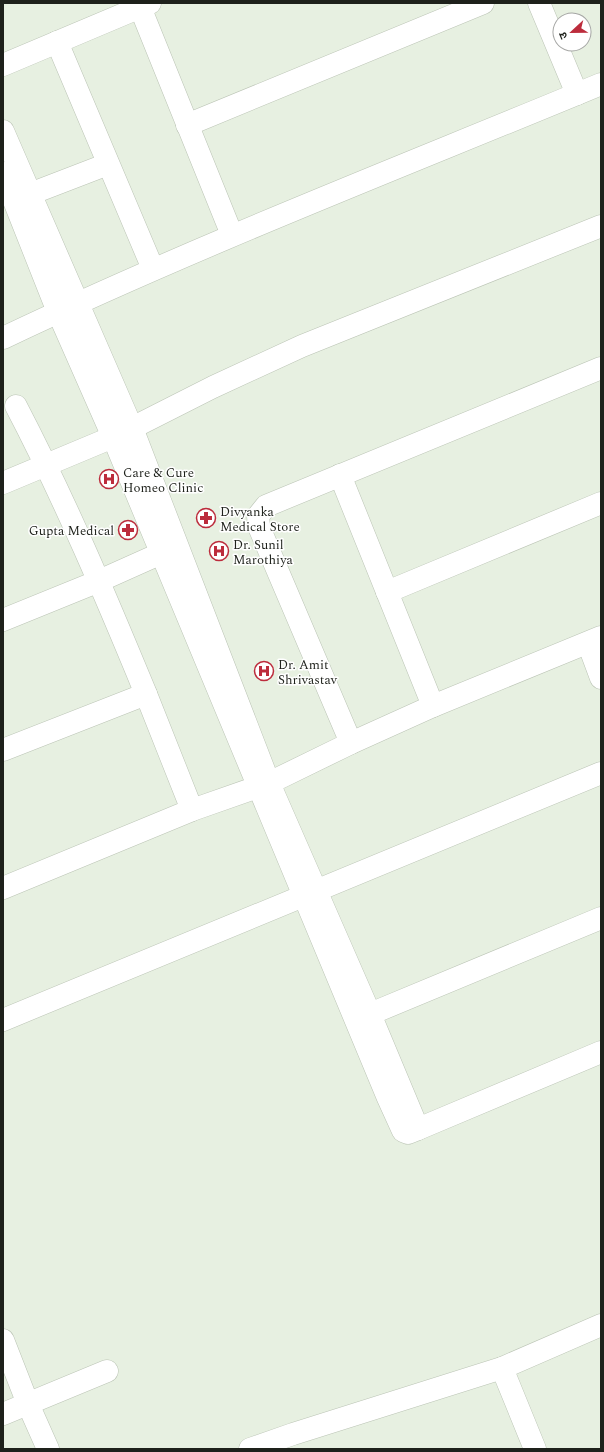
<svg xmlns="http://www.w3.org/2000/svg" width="604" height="1452" viewBox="0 0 604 1452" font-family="Spectral,'Noto Sans Devanagari',serif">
  <rect width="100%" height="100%" fill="#e7f0e1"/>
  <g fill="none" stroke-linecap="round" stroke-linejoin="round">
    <defs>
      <g id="minor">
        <polyline points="539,3 577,94"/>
        <polyline points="140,7 232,235"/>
        <polyline points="57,42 153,269"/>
        <polyline points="3,65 150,3"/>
        <polyline points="187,125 483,3"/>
        <polyline points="3,131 132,428 269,783 370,1014 418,1129 408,1133 403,1131 388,1098 113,437 58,312 3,173"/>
        <polyline points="17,201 30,194 108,164"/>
        <path d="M3 338C199 245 401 167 601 84"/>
        <path d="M16 406C65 500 106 597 146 694"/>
        <polyline points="132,428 213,387 302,346 601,226"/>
        <polyline points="340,475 433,706"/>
        <polyline points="3,483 113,437"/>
        <polyline points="387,592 601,503"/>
        <polyline points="3,620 99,581 175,547"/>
        <polyline points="588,643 601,678"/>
        <polyline points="351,743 259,527 258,516 266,506 601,368"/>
        <polyline points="3,750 146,694 192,810"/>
        <polyline points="3,888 192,810 269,783 351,743 433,706 601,637"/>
        <polyline points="370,1014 601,918"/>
        <polyline points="3,1020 601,773"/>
        <polyline points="418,1129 601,1052"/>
        <polyline points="3,1340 28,1404 48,1449"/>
        <polyline points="3,1414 107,1371"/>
        <polyline points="250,1449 293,1434 502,1368"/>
        <polyline points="535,1449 502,1368 601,1325"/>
      </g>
    </defs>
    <!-- minor casing -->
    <use href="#minor" stroke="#bbc4b5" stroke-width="23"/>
    <!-- minor -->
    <use href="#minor" stroke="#fff" stroke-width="22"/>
  </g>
  <!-- icons -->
  <defs>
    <symbol id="hospital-ring" viewBox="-11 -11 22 22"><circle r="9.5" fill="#fff" stroke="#bc2c3c" stroke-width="1.5"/><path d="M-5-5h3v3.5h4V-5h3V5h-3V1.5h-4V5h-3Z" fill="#bc2c3c"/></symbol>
    <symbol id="pharmacy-ring" viewBox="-11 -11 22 22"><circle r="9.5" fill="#fff" stroke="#bc2c3c" stroke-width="1.5"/><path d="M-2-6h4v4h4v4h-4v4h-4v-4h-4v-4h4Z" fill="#bc2c3c"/></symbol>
  </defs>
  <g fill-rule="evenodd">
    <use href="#hospital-ring" x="98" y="468" width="22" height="22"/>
    <use href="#pharmacy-ring" x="195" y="507" width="22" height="22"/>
    <use href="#pharmacy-ring" x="117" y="519" width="22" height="22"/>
    <use href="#hospital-ring" x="208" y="540" width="22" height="22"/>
    <use href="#hospital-ring" x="253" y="660" width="22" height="22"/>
  </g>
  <g text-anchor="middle" stroke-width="3" stroke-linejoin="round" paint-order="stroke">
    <!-- poi labels -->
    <g font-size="13" fill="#1e211b" stroke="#fff" text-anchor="start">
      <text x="123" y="477">Care &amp; Cure<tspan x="123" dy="15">Homeo Clinic</tspan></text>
      <text x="220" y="516">Divyanka<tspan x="220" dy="15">Medical Store</tspan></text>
      <text x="114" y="535" text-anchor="end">Gupta Medical</text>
      <text x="233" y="549">Dr. Sunil<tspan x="233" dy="15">Marothiya</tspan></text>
      <text x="278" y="669">Dr. Amit<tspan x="278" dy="15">Shrivastav</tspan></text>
    </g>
  </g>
  <!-- border -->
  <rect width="604" height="1452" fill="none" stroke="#1e211b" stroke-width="8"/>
  <!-- north arrow -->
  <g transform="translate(572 32) rotate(248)"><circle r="19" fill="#ffffff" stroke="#a5a6a4"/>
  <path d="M0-3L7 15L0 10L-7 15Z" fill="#bc2c3c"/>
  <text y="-6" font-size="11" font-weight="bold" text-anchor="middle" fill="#1e211b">उ</text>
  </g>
</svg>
